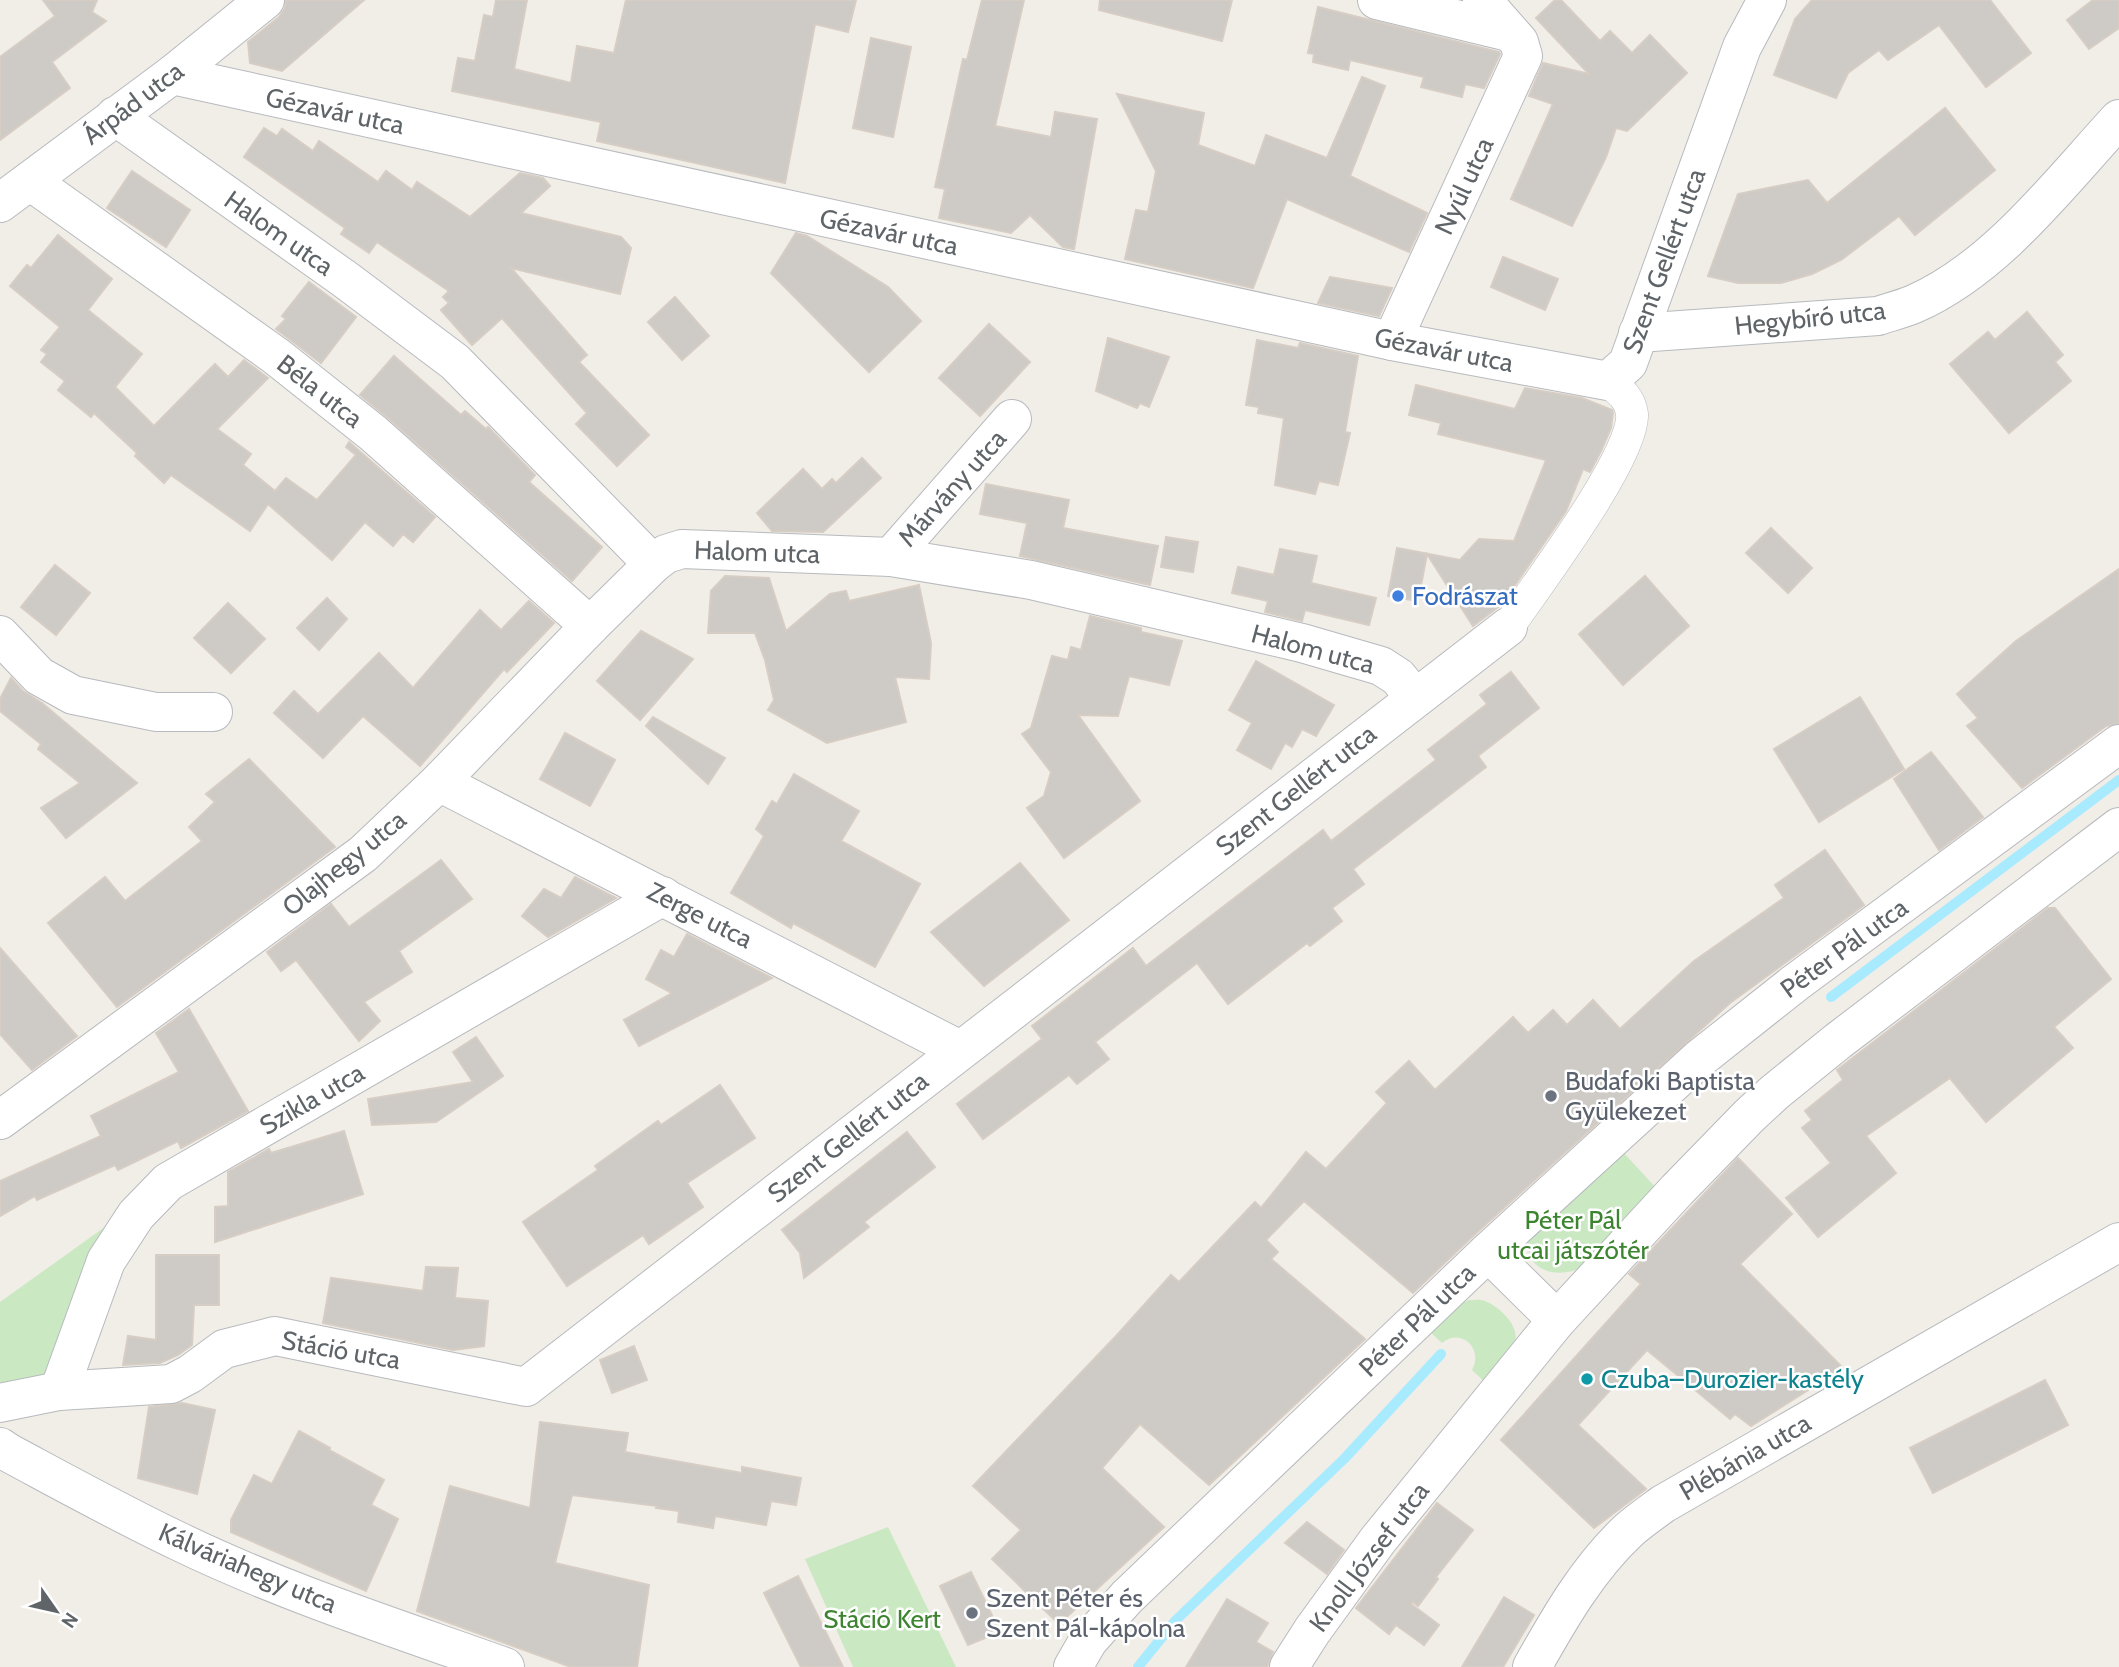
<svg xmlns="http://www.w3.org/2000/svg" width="2119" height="1667" viewBox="0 0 2119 1667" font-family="Cabin,sans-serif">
  <rect width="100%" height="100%" fill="#f1ede7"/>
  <!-- green -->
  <g fill="#cae9c2">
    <path d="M1621 1150 1658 1190 1579 1269C1554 1278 1526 1271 1528 1240Z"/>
    <polygon points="109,1224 43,1380 0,1391 0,1302"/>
    <path d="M1469 1300C1474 1300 1480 1299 1485 1301 1500 1307 1520 1326 1515 1343 1513 1352 1494 1375 1488 1385L1472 1370C1484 1349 1461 1327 1442 1343L1426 1328 1455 1306Z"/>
    <polygon points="888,1527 956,1667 853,1667 805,1559"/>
  </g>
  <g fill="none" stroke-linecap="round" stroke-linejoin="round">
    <!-- stream -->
    <g stroke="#a8ebff" stroke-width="10">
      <polyline points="1831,997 2119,780"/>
      <polyline points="1138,1667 1176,1620 1344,1459 1441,1354"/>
    </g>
  </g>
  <!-- building -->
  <g fill="#cecac5" stroke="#d6cdc4" stroke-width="2">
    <polygon points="43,0 97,0 92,12 106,21 52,62 70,88 0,140 0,57 55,16"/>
    <polygon points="286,0 364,0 282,71 250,63 248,42 279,17 285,8"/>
    <polygon points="496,0 527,0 514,69 571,83 577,46 614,53 626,0 856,0 848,32 815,24 785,183 597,141 601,122 452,91 458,58 475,61 484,15 493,17"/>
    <polygon points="982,0 1024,0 995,126 1051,137 1055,112 1097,119 1074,249 1063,247 1030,215 1011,233 939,218 945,189 935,187 963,59 967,60"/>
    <polygon points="1100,0 1232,0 1222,41 1099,10"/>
    <polygon points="1555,0 1561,0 1600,41 1610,31 1632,53 1650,35 1687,73 1627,131 1616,128 1606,157 1572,226 1511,199 1553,104 1529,96 1543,63 1589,74 1536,18"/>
    <polygon points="1812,0 1990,0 2031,53 1986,87 1939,25 1888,60 1879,50 1848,73 1836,98 1774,75 1795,19"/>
    <polygon points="2093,0 2119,0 2119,28 2089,49 2067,20"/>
    <polygon points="1318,7 1499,52 1500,54 1484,88 1465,84 1462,97 1421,87 1424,77 1350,60 1348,70 1313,62 1314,54 1308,53"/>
    <polygon points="871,38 911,47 893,137 853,128"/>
    <polygon points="1362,77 1385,86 1350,176 1427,213 1409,252 1287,199 1253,288 1125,259 1136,210 1148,212 1156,171 1117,94 1204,113 1198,145 1255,166 1266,135 1327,158"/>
    <polygon points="1945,108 1995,170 1915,235 1899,216 1841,260 1812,274 1781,283 1738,283 1708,276 1738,194 1808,180 1827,203"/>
    <polygon points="264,128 277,136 282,129 313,151 319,141 378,182 386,171 412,190 417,182 470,217 520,173 543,178 550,186 521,213 621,237 631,248 620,294 511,268 587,355 579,362 649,435 617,466 576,424 587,413 502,318 472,345 441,310 449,303 443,297 449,291 377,242 369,253 341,234 345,228 244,157"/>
    <polygon points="132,171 190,210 166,247 107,208"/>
    <polygon points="796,233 807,236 888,287 921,321 869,372 771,273"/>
    <polygon points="58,235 112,279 88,310 142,354 115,387 154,426 215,364 228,377 244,360 268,378 217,429 251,454 243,465 275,491 286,478 317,500 356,455 346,447 349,442 435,517 413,542 403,534 393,546 365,522 332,560 268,504 250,531 171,475 164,483 135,456 137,453 94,413 91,417 58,390 65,381 41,362 47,354 41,350 60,327 10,286 27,265 31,268"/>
    <polygon points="1503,257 1558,279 1545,310 1491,287"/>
    <polygon points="1330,277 1392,288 1379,316 1318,303"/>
    <polygon points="309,282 356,317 321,363 276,329 286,319 282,316"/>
    <polygon points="675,297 709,336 682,360 648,322"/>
    <polygon points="2027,312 2063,355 2055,362 2071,381 2009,433 1950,364 1988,332 1995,340"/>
    <polygon points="989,324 1030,362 980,416 939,378"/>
    <polygon points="1108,338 1169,357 1149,407 1140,403 1137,408 1096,391"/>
    <polygon points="1257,340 1298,348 1300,343 1358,356 1345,432 1350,433 1338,485 1319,481 1315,494 1275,485 1284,418 1258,413 1259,407 1246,405"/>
    <polygon points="394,356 461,415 465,411 486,429 488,427 535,475 529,482 602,547 572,581 387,417 360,395"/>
    <polygon points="1416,385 1515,409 1525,388 1582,398 1612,410 1613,413 1611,428 1601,451 1590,472 1583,469 1566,511 1502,604 1473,626 1427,554 1418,601 1388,596 1397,548 1460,560 1479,539 1514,541 1546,460 1438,434 1441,423 1409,415"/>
    <polygon points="862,458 881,478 823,532 772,531 757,513 803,469 822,489 832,479 836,483"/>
    <polygon points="986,484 1069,500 1063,528 1158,546 1150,585 1020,556 1027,523 980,514"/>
    <polygon points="1771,528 1812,568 1788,593 1746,553"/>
    <polygon points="1166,537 1198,542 1193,572 1161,567"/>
    <polygon points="1280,549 1317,556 1311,583 1376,598 1369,625 1305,610 1302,621 1265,612 1268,601 1232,593 1238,567 1274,575"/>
    <polygon points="55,565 90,593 56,635 21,607"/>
    <polygon points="2119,569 2119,723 2106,726 2022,788 1967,726 1978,718 1957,694 2016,641"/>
    <polygon points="725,576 769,578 786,631 830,594 846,591 849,601 919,585 931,643 929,679 895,677 906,722 827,743 768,710 774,700 765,660 755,633 708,633 711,591"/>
    <polygon points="1645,576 1689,626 1623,685 1579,634"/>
    <polygon points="327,598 347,619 319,650 297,628"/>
    <polygon points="529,601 554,623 507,672 504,669 420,766 363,716 323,758 274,713 294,691 318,714 379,653 413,688 480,610 501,630"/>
    <polygon points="228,603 265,639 231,673 194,638"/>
    <polygon points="1090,616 1141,628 1141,632 1182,641 1169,685 1129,676 1118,716 1078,715 1140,801 1064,858 1027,808 1044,796 1051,772 1022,734 1031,728 1052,656 1068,660 1071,647 1081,650"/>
    <polygon points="641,631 693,659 640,720 597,681"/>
    <polygon points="1256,661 1334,705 1316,736 1302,729 1292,747 1285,743 1271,769 1237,750 1252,723 1229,710"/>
    <polygon points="1511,672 1539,708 1478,756 1486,767 1353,869 1364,884 1332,908 1342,921 1310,946 1307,943 1228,1004 1197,963 1095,1042 1109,1059 1077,1084 1069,1075 983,1139 957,1104 1042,1039 1032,1026 1133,948 1146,966 1323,830 1331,841 1436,760 1428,750 1487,704 1480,695"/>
    <polygon points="11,678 23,691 42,703 137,783 66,838 41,808 80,783 38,749 41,744 0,711 0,699"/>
    <polygon points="1860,697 1904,769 1819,822 1774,749"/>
    <polygon points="653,717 725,758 708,784 646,726"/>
    <polygon points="565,733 615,760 590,806 540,779"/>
    <polygon points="1931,752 1983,817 1939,850 1894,779"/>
    <polygon points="249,759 335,847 117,1007 48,923 105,877 125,901 202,841 189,827 215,802 206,794"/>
    <polygon points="794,774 859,811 841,841 920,884 875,967 793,923 791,928 731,893 764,836 756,829 772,801 777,804"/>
    <polygon points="1825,850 1864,905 1730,1003 1473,1236 1413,1293 1304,1201 1266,1240 1278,1252 1271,1259 1365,1339 1209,1485 1140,1424 1102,1468 1164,1527 1059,1624 992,1559 1021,1530 973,1486 1117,1335 1171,1275 1179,1282 1255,1202 1261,1208 1306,1152 1326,1169 1387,1103 1376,1092 1409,1061 1435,1090 1513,1017 1528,1033 1553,1010 1567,1025 1593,1000 1620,1029 1694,961 1784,898 1775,885"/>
    <polygon points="441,860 472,899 399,951 412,972 364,1002 380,1021 359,1041 296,960 281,971 267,952 331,904 349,927"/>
    <polygon points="1020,863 1069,920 984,986 931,932"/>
    <polygon points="575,877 616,898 548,937 522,916 544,889 561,898"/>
    <polygon points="2048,908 2055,908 2111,979 2054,1027 2073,1048 1986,1122 1950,1078 1866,1136 1896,1173 1818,1237 1786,1198 1831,1163 1802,1128 1812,1120 1805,1111 1843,1080 1837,1070"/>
    <polygon points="687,934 772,978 639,1046 624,1020 672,993 646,979 661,950 674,957"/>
    <polygon points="0,948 77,1036 32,1070 0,1034"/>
    <polygon points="189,1009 248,1111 181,1148 178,1141 118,1170 115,1165 37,1200 35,1196 0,1216 0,1181 101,1136 91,1116 179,1072 156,1033"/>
    <polygon points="476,1037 503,1076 436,1122 372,1125 368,1099 473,1082 453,1052"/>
    <polygon points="720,1085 755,1138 687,1183 703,1207 649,1244 643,1235 567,1286 523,1222 598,1170 595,1166 658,1121 661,1125"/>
    <polygon points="344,1131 363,1194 215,1242 215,1207 228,1206 228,1172 269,1149 271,1153"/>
    <polygon points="907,1132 935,1167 864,1222 869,1227 804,1278 800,1253 782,1230"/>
    <polygon points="1738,1158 1792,1214 1740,1264 1843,1368 1751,1426 1735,1414 1730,1419 1647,1350 1578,1425 1646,1489 1594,1528 1501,1440 1641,1284 1629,1274"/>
    <polygon points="156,1255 219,1255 219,1305 194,1305 192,1345 178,1355 160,1363 123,1365 128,1336 156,1340"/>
    <polygon points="426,1267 458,1268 455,1298 488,1301 484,1346 453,1350 323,1323 331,1278 423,1291"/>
    <polygon points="634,1346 647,1380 612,1393 600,1360"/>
    <polygon points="2045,1380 2068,1425 1933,1493 1910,1448"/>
    <polygon points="182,1403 215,1410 197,1494 138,1478 149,1407"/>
    <polygon points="540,1422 628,1433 625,1452 742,1473 742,1467 801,1478 796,1505 771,1501 766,1525 715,1516 713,1528 678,1522 679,1511 656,1508 657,1506 572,1495 555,1563 649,1585 637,1667 571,1667 417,1611 450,1486 530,1508"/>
    <polygon points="299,1431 330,1448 329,1450 384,1480 371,1505 398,1519 366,1591 231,1532 231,1520 254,1475 272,1484"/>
    <polygon points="1437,1503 1473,1530 1436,1577 1438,1579 1418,1606 1413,1602 1411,1604 1439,1625 1424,1645 1396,1625 1389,1634 1356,1608"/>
    <polygon points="1307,1522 1344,1550 1327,1574 1285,1543"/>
    <polygon points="971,1572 1000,1632 968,1645 940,1586"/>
    <polygon points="798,1576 843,1667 801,1667 764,1593"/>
    <polygon points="1504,1597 1534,1615 1503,1667 1462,1667"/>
    <polygon points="1227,1599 1268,1623 1256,1642 1273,1652 1267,1667 1186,1667"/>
  </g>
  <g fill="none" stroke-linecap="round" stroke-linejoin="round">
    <defs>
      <path id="pedestrian" d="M1508 627C1534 589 1636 454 1632 414 1630 398 1620 391 1608 381"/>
      <g id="minor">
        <polyline points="1377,0 1509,32"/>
        <polyline points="172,75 1392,341 1608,381 1628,363 1742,47 1767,0"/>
        <polyline points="115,116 346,280 455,362 653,564"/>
        <polyline points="30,181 276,356 373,433 590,626"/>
        <polyline points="0,203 172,75 265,0"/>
        <path d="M1638 333 1878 316C1890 312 1902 309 1914 304 1996 268 2059 184 2119 119"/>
        <polyline points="1392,341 1523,56 1519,42 1482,0"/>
        <polyline points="891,557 1012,419"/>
        <polyline points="0,635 39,676 73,695 156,712 213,712"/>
        <polyline points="439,782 960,1050"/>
        <polyline points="0,1120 363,854 439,782 590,626 653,564 666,554 682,549 891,557 1031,580 1302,643 1381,666 1398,677 1415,698"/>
        <polyline points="1488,1252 1557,1320"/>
        <polyline points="59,1391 106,1261 136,1215 168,1182 663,896"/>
        <polyline points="0,1403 59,1391 171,1384 190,1374 224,1349 275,1336 526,1387 1508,627"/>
        <path d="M0 1447 9 1453C65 1483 121 1514 178 1541 283 1592 396 1628 505 1667"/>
        <polyline points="1073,1667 1088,1641 1127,1597 1488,1252 1699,1059 1795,983 2119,744"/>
        <polyline points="1289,1667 1312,1631 1378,1540 1557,1320 1677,1190 1749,1116 1775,1092 1838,1041 2119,827"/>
        <path d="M1532 1667C1559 1619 1588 1568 1629 1530 1639 1521 1652 1512 1663 1504L2119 1242"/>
      </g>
    </defs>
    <!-- pedestrian casing -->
    <use href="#pedestrian" stroke="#b7babe" stroke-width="33"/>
    <!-- minor casing -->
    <use href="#minor" stroke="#b7babe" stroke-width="40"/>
    <!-- pedestrian -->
    <use href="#pedestrian" stroke="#fff" stroke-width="32"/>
    <!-- minor -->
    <use href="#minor" stroke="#fff" stroke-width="38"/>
  </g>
  <!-- markers -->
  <circle fill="#3f7fe0" stroke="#fff" stroke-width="2.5" cx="1398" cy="596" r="7"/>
  <g fill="#6b7280" stroke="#fff" stroke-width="2.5">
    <circle cx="1551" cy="1096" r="7"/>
    <circle cx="972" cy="1613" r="7"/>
  </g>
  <circle fill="#0f9aa8" stroke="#fff" stroke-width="2.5" cx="1587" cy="1379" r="7"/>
  <g text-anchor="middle" stroke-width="5" stroke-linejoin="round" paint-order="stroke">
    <!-- street labels -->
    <g font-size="26" fill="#5e6468" stroke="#fff">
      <text transform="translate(133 103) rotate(-37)" y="9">Árpád utca</text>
      <text transform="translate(335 111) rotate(12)" y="9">Gézavár utca</text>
      <text transform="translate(1464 186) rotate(-65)" y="9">Nyúl utca</text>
      <text transform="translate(889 232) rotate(12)" y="9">Gézavár utca</text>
      <text transform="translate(279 233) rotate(35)" y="9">Halom utca</text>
      <text transform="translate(1664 261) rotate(-70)" y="9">Szent Gellért utca</text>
      <text transform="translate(1810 318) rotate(-6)" y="9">Hegybíró utca</text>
      <text transform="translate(1444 350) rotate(11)" y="9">Gézavár utca</text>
      <text transform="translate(320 391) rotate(38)" y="9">Béla utca</text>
      <text transform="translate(952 488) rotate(-48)" y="9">Márvány utca</text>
      <text transform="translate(757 552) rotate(2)" y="9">Halom utca</text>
      <text transform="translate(1313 649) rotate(15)" y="9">Halom utca</text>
      <text transform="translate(1296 790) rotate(-38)" y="9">Szent Gellért utca</text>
      <text transform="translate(344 863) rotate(-39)" y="9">Olajhegy utca</text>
      <text transform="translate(700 915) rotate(27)" y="9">Zerge utca</text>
      <text transform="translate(1844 948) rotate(-36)" y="9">Péter Pál utca</text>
      <text transform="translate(312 1099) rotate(-30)" y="9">Szikla utca</text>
      <text transform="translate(848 1137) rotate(-38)" y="9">Szent Gellért utca</text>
      <text transform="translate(1417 1320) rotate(-44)" y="9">Péter Pál utca</text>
      <text transform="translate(341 1350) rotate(10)" y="9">Stáció utca</text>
      <text transform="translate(1745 1457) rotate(-30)" y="9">Plébánia utca</text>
      <text transform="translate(1369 1557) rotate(-53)" y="9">Knoll József utca</text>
      <text transform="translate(248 1568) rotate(23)" y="9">Kálváriahegy utca</text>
    </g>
    <!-- shop labels -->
    <g font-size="26" fill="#366cbe" stroke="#fff" text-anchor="start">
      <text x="1412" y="605">Fodrászat</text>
    </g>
    <!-- worship labels -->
    <g font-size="26" fill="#5b616d" stroke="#fff" text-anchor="start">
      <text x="1565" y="1090">Budafoki Baptista<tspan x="1565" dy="30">Gyülekezet</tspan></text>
      <text x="986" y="1607">Szent Péter és<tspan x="986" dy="30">Szent Pál-kápolna</tspan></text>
    </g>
    <!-- park labels -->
    <g font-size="26" fill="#3d8430" stroke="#fff">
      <text x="1573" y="1229">Péter Pál<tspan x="1573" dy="30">utcai játszótér</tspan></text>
      <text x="882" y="1628">Stáció Kert</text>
    </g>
    <!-- culture labels -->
    <g font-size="26" fill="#0d838f" stroke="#fff" text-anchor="start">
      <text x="1601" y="1388">Czuba–Durozier-kastély</text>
    </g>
  </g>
  <!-- north arrow -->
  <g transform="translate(56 1611) rotate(124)" stroke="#ffffff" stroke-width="5" paint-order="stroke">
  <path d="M0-5L12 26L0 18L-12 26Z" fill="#5e6468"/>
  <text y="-10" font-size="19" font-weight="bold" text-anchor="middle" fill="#5e6468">N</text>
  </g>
</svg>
